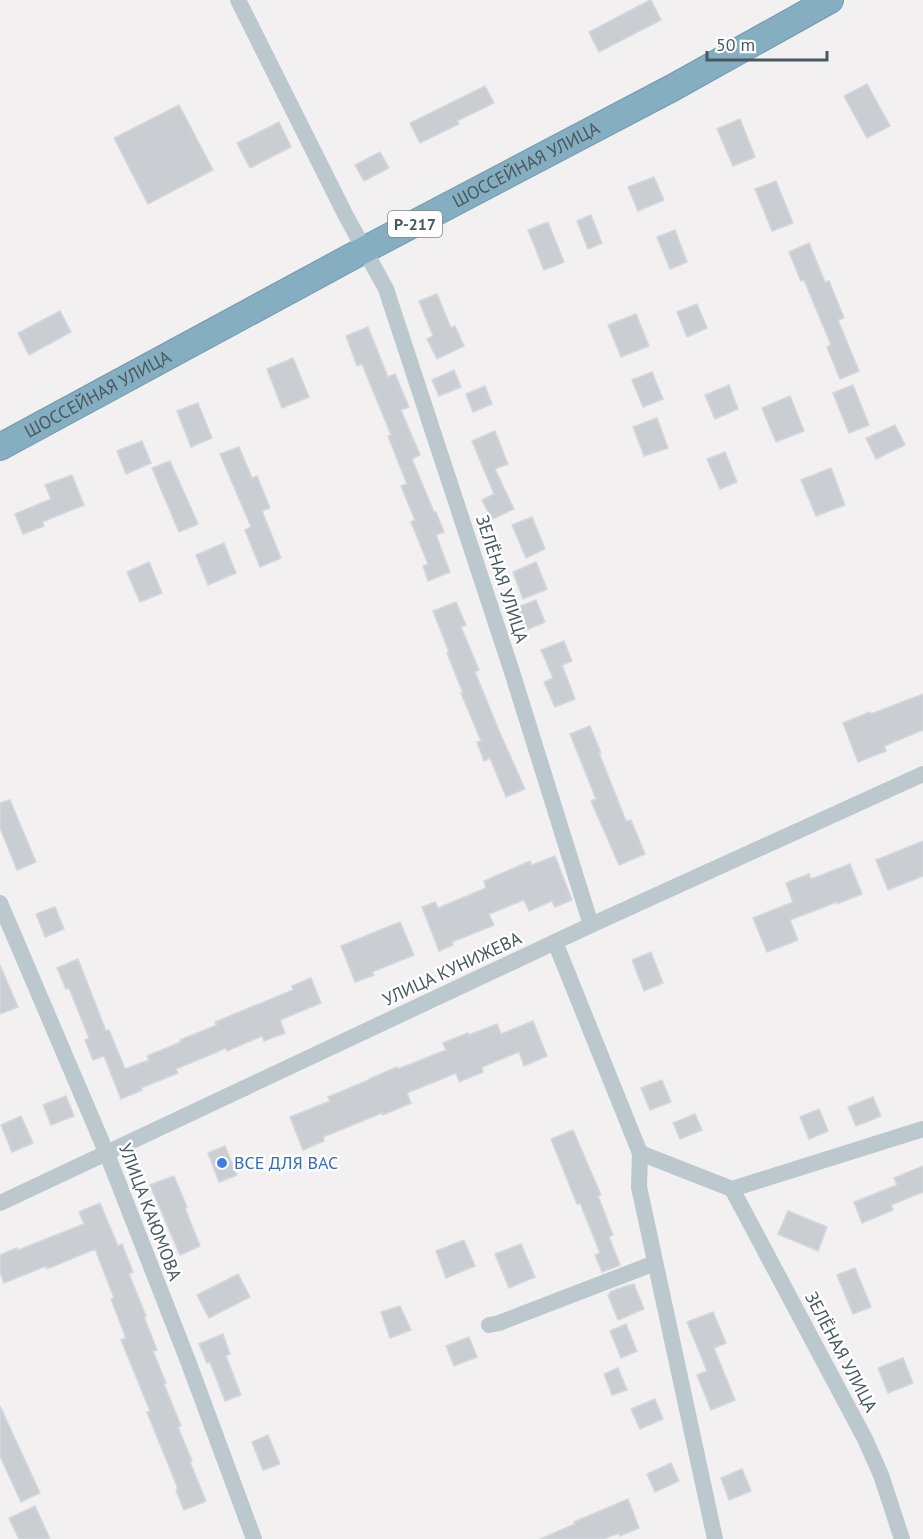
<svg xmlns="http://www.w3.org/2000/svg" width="923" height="1539" viewBox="0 0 923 1539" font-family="'PT Sans',sans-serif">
  <rect width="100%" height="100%" fill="#f2f0f0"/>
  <!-- building -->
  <g fill="#caced3" stroke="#d4d7dc" stroke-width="1.5">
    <polygon points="650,0 651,0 661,20 599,52 589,32"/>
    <polygon points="867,84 890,126 867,138 844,96"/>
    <polygon points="485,86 494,103 457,121 459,124 420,143 410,123"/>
    <polygon points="179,105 213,170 148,204 114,138"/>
    <polygon points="740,119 755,157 733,166 717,129"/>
    <polygon points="279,122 291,147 250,168 237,143"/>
    <polygon points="380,152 389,168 364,181 355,165"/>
    <polygon points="654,177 664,200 638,211 628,187"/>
    <polygon points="776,181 793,223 772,231 755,189"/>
    <polygon points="591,215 602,243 588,249 577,221"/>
    <polygon points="548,222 564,262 544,270 528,230"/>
    <polygon points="675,230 687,262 670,269 657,237"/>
    <polygon points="809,243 825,282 829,281 844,318 838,320 859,371 840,379 827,347 831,345 804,280 801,281 789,252"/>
    <polygon points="437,294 451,328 455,326 464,346 437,359 427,339 433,336 419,301"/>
    <polygon points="697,304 707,328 687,337 677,312"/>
    <polygon points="60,311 71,332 29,355 18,333"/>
    <polygon points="636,314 649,346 621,357 608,325"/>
    <polygon points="368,327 388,377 395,374 409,407 401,410 420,455 412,459 434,512 436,512 444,532 436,535 450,572 428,581 423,566 428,564 411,522 415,520 401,486 407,484 388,436 391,435 362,364 357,366 346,336"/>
    <polygon points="293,358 309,397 282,408 267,369"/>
    <polygon points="454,370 461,387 439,396 432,380"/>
    <polygon points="652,372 663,399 643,407 632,380"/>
    <polygon points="729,385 738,409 715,419 705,395"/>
    <polygon points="853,385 869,425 849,433 833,393"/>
    <polygon points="485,386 492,404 473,412 466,394"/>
    <polygon points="790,396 804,431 776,442 762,408"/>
    <polygon points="198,403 212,438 191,447 177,411"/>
    <polygon points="657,418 668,448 644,456 633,427"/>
    <polygon points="895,425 905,445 876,459 866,438"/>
    <polygon points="495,431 508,464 495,469 514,509 492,519 482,500 494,494 472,441"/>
    <polygon points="142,441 151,463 126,474 117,451"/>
    <polygon points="239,447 252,478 257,476 270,508 262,511 281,558 260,567 245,530 251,527 220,454"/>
    <polygon points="725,452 737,482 720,489 707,459"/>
    <polygon points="170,461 198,524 179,532 152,468"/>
    <polygon points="831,468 845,505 816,516 801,480"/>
    <polygon points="72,475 84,505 42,522 44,526 23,534 15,514 51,499 45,485"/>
    <polygon points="532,517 545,549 526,558 512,525"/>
    <polygon points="224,543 236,573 208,585 196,555"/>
    <polygon points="149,562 162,593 140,602 127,572"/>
    <polygon points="536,562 547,589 523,599 513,572"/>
    <polygon points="536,600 545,622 522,632 513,609"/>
    <polygon points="456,602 466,625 461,627 479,670 475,672 500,733 525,789 506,797 490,758 484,761 477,742 481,741 461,693 463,693 447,653 449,652 433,611"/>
    <polygon points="564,641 572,661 562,665 575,699 555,707 544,682 553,678 541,650"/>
    <polygon points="923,694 923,730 884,746 886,751 858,762 843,723 870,712 871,714"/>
    <polygon points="590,726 601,753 599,753 626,821 631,820 645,854 619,865 591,801 596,799 570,734"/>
    <polygon points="10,800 36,862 17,870 0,828 0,803"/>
    <polygon points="923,841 923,876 888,890 876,860"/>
    <polygon points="555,856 572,900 555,907 552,901 529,911 524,900 489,914 494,925 452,942 453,945 439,951 422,907 435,902 438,908 486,888 484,881 530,861 532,865"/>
    <polygon points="850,864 862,894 837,904 837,902 790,920 798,940 767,952 753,918 793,902 786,883 809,874 811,879"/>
    <polygon points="55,907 64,929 45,937 36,914"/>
    <polygon points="400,922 414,955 372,972 374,975 355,982 341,946"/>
    <polygon points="651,952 663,983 644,991 632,960"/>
    <polygon points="78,959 106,1031 109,1030 125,1069 149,1060 147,1056 181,1042 180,1040 217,1025 215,1022 293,990 292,986 311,978 321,1003 280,1020 285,1033 264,1041 262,1036 227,1051 226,1048 176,1069 178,1073 141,1088 142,1090 121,1099 104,1056 93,1060 85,1040 89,1038 69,988 66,989 57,968"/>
    <polygon points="0,965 18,1007 0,1014"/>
    <polygon points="533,1021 547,1056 524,1066 519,1052 482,1067 483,1072 459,1082 456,1073 407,1093 411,1103 383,1115 382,1113 323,1137 324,1141 303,1150 290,1117 330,1101 328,1097 369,1080 369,1079 397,1067 398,1069 446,1050 443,1043 468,1033 469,1035 497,1024 501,1034"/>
    <polygon points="662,1080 671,1102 650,1110 641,1088"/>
    <polygon points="66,1096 74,1116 51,1125 43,1105"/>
    <polygon points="873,1097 881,1116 856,1126 848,1107"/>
    <polygon points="819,1109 828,1131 809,1139 800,1117"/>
    <polygon points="695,1114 702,1130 680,1139 673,1123"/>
    <polygon points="21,1116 33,1143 12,1152 1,1125"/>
    <polygon points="573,1130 601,1195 598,1196 613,1235 609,1237 620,1265 602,1272 595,1255 600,1253 580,1203 577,1204 551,1139"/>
    <polygon points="225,1146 237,1175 219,1182 208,1153"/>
    <polygon points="923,1166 923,1192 891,1205 893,1210 862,1223 854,1202 897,1185 894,1178"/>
    <polygon points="174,1176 187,1207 185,1208 200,1246 180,1255 150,1185"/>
    <polygon points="100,1203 118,1246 122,1244 133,1272 129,1274 146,1316 144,1317 157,1350 153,1351 166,1383 164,1384 181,1426 178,1427 192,1461 190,1462 206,1501 184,1510 176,1490 178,1489 147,1412 150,1411 121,1340 126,1338 111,1299 114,1298 95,1249 47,1269 46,1266 4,1283 0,1272 0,1255 17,1248 18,1250 84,1224 79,1212"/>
    <polygon points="788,1211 827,1227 818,1251 778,1234"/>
    <polygon points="464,1240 475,1266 446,1278 436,1251"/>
    <polygon points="521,1244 535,1277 509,1288 495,1254"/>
    <polygon points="855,1268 871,1307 853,1314 837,1275"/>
    <polygon points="238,1274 250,1297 209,1318 197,1295"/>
    <polygon points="634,1284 644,1309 618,1320 608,1295 610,1294 610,1292 628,1285 628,1286"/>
    <polygon points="400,1306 411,1330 390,1338 381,1312"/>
    <polygon points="713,1312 726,1343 714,1348 735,1400 711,1410 697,1375 707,1371 687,1322"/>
    <polygon points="626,1324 637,1351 621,1358 610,1331"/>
    <polygon points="223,1334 230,1354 226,1356 241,1395 225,1401 210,1362 207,1363 199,1344"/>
    <polygon points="469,1337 477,1357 454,1366 446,1346"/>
    <polygon points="903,1358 913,1383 888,1393 878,1368"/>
    <polygon points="618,1368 627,1390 612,1395 604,1374"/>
    <polygon points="655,1399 663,1419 640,1429 631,1409"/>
    <polygon points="0,1406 40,1493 21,1502 0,1456"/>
    <polygon points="268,1435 280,1464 263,1470 252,1442"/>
    <polygon points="671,1463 679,1481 655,1492 647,1474"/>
    <polygon points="742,1469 751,1491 729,1500 721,1478"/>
    <polygon points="628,1499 639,1528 620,1536 619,1533 604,1539 540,1539 575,1524 574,1522"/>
    <polygon points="35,1506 50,1539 19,1539 9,1518"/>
  </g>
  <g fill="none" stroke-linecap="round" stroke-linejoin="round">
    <defs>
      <g id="highway">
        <path id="s1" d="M0 447 364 250 674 87 830 0"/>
      </g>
    </defs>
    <!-- highway casing -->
    <use href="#highway" stroke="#7099ad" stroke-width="28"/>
    <!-- minor -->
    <g stroke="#bbc8cd" stroke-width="16">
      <polyline points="238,0 346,216 386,289 512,672 591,925"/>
      <polyline points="0,903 107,1154 188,1361 254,1539"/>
      <polyline points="555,942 640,1153 639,1187 715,1539"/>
      <polyline points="640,1153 732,1189 923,1129"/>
      <polyline points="732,1189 865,1439 881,1475 902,1539"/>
      <polyline points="0,1203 591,925 923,774"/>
      <polyline points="489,1325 499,1323 655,1263"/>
    </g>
    <!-- highway -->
    <use href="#highway" stroke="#85aec1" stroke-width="26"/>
  </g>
  <!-- markers -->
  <circle fill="#3f7fe0" stroke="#fff" stroke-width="2" cx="222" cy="1163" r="6"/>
  <g text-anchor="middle" stroke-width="5" stroke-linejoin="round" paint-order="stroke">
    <!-- shield labels -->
    <rect fill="#fff" stroke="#7e8a8f" stroke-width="1.5" x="388" y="211" width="54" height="26" rx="4.5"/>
    <g font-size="16" font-weight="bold" fill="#47585f">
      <text x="415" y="230">Р-217</text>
    </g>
    <!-- street labels -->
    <g font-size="18" fill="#47585f" stroke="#fff">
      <text dy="6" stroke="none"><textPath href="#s1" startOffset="597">ШОССЕЙНАЯ УЛИЦА</textPath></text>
      <text dy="6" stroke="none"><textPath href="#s1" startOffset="111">ШОССЕЙНАЯ УЛИЦА</textPath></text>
      <text transform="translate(502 579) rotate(72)" y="6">ЗЕЛЁНАЯ УЛИЦА</text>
      <text transform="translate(452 969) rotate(-25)" y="6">УЛИЦА КУНИЖЕВА</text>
      <text transform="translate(150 1212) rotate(69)" y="6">УЛИЦА КАЮМОВА</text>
      <text transform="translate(841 1352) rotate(62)" y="6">ЗЕЛЁНАЯ УЛИЦА</text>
    </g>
    <!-- shop labels -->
    <g font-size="18" fill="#366cbe" stroke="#fff" text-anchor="start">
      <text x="234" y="1169">ВСЕ ДЛЯ ВАС</text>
    </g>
  </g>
  <!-- scale -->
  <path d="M707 51v9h120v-9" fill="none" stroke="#47585f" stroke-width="3"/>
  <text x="716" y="51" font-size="18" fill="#47585f" stroke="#ffffff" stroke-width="4.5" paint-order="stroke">50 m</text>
</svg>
